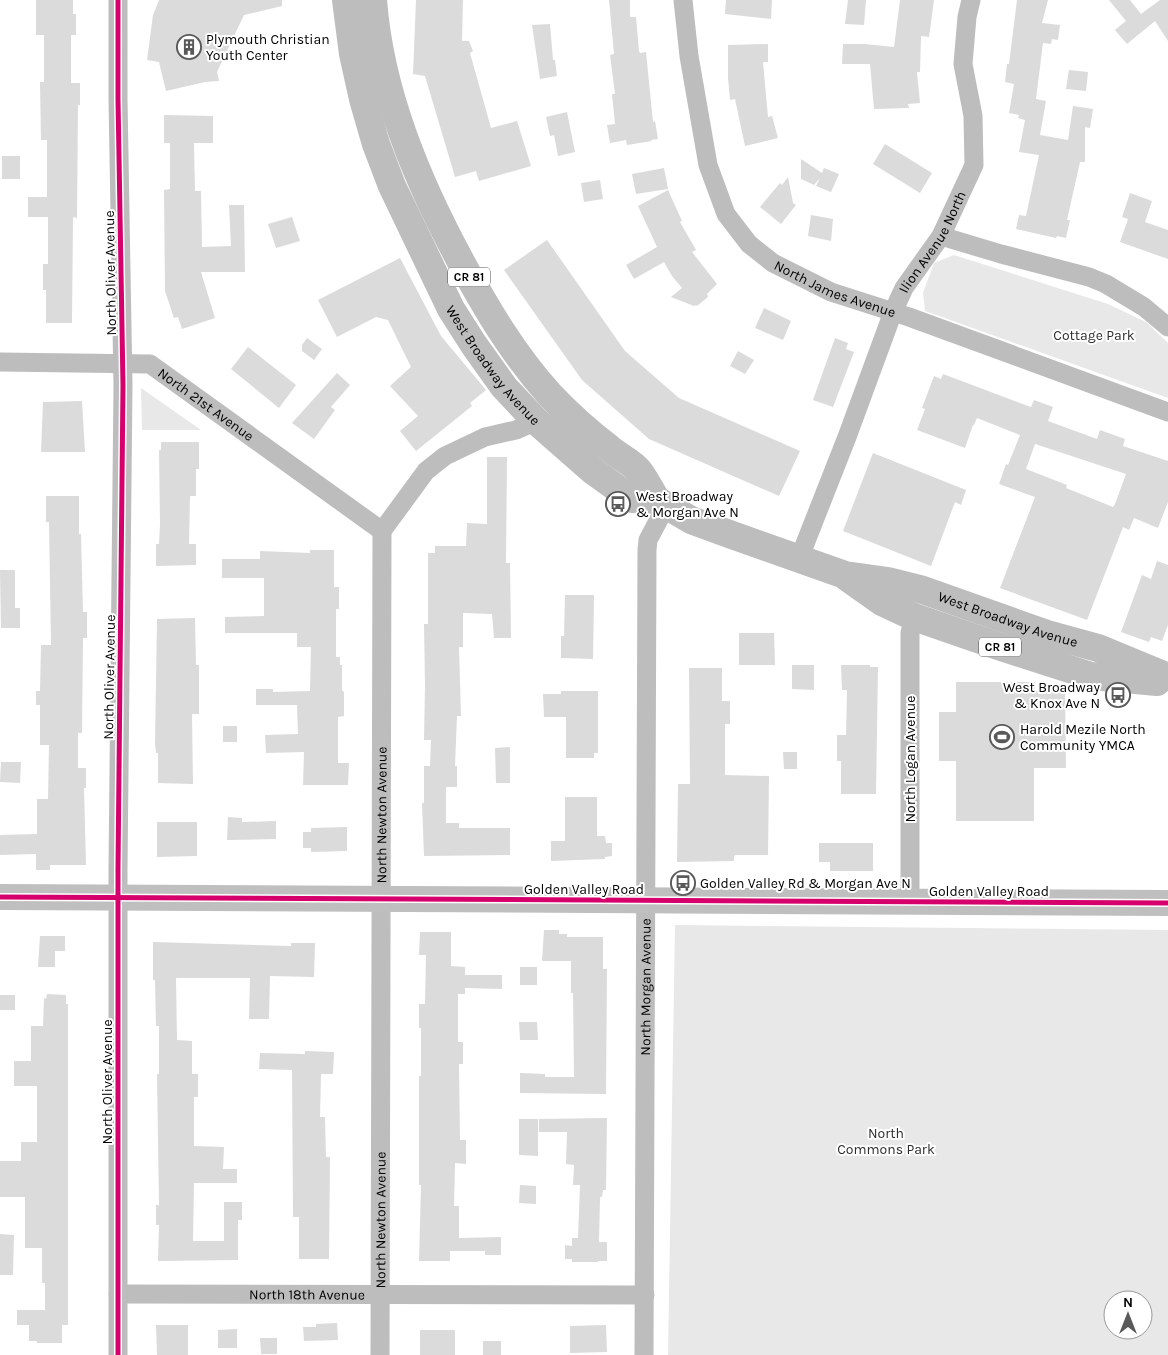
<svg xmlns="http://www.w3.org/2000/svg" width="1168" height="1355" viewBox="0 0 1168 1355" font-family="Karla,sans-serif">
  <rect width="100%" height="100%" fill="#fff"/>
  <!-- green -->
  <g fill="#e8e8e8" fill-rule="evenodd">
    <polygon points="954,255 1108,304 1146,322 1168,343 1168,398 925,311 923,293 934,263"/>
    <polygon points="141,388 201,430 142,430"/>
    <path d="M675 925 1168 930V1355H668ZM1113 1300H1143V1330H1113Z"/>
  </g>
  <!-- building -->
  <g fill="#dbdbdb" fill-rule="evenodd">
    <polygon points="36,0 73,0 73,14 76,14 76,35 71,35 71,83 80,83 80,105 78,105 77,218 73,217 72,323 46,323 46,290 43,290 43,264 48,264 48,217 28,217 28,197 47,197 47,140 41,140 40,82 44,82 44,35 36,35"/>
    <polygon points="159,0 282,0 282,6 244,15 217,72 219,81 205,82 166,91 159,62 147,60 153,15"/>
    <polygon points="416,0 463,0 462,41 469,41 473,51 470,53 491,128 517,121 531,166 479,181 476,171 455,177 425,76 413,74"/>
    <polygon points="609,0 630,0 630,17 636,17 639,51 640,53 646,52 653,122 655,121 658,139 651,140 652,141 627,145 626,140 610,143 607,125 615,124 612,94 615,94 610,55 614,54"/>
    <polygon points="726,0 772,0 771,19 725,14"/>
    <polygon points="848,0 866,0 864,25 845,24"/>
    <polygon points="900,0 934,0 929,37 921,36 920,72 917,72 920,103 908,104 909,108 874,109 870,64 842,64 843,44 865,44 894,47"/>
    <polygon points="1017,0 1048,0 1042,23 1060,25 1058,40 1052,39 1051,44 1043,43 1036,99 1046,101 1040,135 1068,140 1073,106 1093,109 1090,128 1085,127 1085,162 1080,162 1067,220 1070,220 1066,238 1057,236 1056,238 1016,229 1019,215 1026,216 1039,155 1019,152 1025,120 1018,118 1019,115 1009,113 1014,84 1005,82 1007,64 1009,64"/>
    <polygon points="1109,0 1130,0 1141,14 1160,0 1168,0 1168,41 1155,21 1127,44 1115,30 1126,21"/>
    <polygon points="550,24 553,60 555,60 557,76 540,79 532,25"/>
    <polygon points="768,44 768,62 763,62 768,117 772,116 778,138 745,146 735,99 730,100 728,78 728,45"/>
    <polygon points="1069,70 1088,72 1086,91 1066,89"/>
    <polygon points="567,112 575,152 558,156 554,135 550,136 546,117"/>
    <polygon points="164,115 213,116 213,143 194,143 195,191 201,191 202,247 231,246 229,205 244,205 245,272 201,272 215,318 182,329 178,317 174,318 165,291 164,190 170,189 170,143 164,143"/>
    <polygon points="885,144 932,173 920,193 873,164"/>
    <rect x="2" y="156" width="18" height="23"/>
    <polygon points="801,159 822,173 824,168 839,174 831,192 816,186 820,178 814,185 801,179"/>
    <polygon points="664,168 668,189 636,194 632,174"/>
    <polygon points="788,177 793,203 796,205 781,224 760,207 780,183 782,185"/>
    <polygon points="600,180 603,199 584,202 581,183"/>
    <polygon points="668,190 682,221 680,222 696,250 692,252 717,284 707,294 708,297 697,306 696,305 694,306 671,297 682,288 672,276 664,262 634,279 626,265 657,247 638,206"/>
    <polygon points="1130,193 1152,201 1145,222 1168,230 1168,259 1120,242 1128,219 1122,217"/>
    <polygon points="811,215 833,219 831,241 808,236"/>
    <polygon points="292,217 300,241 276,248 268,224"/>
    <polygon points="547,240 625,351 679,398 800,451 779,496 649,439 582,380 504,270"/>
    <polygon points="400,258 441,336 486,390 470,403 472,406 416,451 400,431 418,416 390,386 411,367 388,320 376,317 337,337 318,300"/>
    <polygon points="764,308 791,321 783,340 755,328"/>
    <polygon points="307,338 322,349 314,360 302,351 302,345"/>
    <polygon points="835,338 848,343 846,349 854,352 833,407 813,400"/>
    <polygon points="248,347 296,385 279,408 231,369"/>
    <polygon points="738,351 754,360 745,374 730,366"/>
    <polygon points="337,373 350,385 331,407 335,410 314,439 292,423"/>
    <path d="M943 374 1031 407 1034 400 1053 407 1048 421 1097 439 1100 430 1125 439 1123 446 1168 461V502L1158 528 1134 518 1129 530 1123 527 1087 620 1000 588 1035 497 999 484 1006 464 1008 465 1020 435 977 418 974 425H973L965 448 917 430 925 409 922 408 934 376 941 379ZM1035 444 1126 474 1115 504 1113 507 1066 488 1067 485 1026 469Z"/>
    <polygon points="82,401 85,452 41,452 43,402"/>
    <polygon points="161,442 199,442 199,469 196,469 196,496 190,496 189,544 196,544 196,565 156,566 156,544 159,544 160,524 159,450 161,450"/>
    <polygon points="873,453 966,490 961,505 955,502 931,566 843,531"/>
    <polygon points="487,457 507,457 506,563 510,563 511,638 494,638 492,614 463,613 463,647 459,647 461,716 457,716 455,766 457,766 457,787 446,787 446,823 459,823 459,828 510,828 510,855 424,856 422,803 424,803 424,766 430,766 431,740 424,740 425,685 424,624 428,624 428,553 435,553 435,546 466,546 467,523 487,524"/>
    <polygon points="46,496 79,496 79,534 81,534 83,612 87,612 87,638 83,638 82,733 78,733 78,768 86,768 86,788 84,788 86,865 50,865 50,870 36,870 36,854 0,855 0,835 37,834 37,799 48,799 49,745 40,745 40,705 36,705 36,691 40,691 41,645 51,645 49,522 46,522"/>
    <polygon points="310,550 334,550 334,587 339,587 339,609 336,609 336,657 340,657 340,665 342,665 342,690 344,692 344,716 338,717 338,763 349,763 348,785 303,785 304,752 266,753 265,735 298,734 297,705 256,705 256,689 273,689 273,692 310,691 311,647 297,647 297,633 225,633 225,617 264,616 264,578 222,578 222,559 260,559 260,551 310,553"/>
    <polygon points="1157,561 1168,565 1168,625 1162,641 1151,637 1149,642 1121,632 1142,575 1151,579"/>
    <polygon points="0,570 15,570 15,608 20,608 20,628 1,628"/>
    <polygon points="565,595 594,595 593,659 561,658 561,636 564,636"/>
    <polygon points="195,618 196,665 199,665 199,714 192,714 193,784 158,783 158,753 156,753 155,744 157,619"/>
    <polygon points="739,633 774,633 775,665 739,665"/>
    <polygon points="792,665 814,665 814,690 792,689"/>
    <polygon points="841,665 870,665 870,667 878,667 876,794 841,794 841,761 837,761 837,735 846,735 847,690 842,690"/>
    <polygon points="689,668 722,668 722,701 730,701 730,724 725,724 725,775 769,776 768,855 736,855 734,856 734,861 677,862 678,784 690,784"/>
    <polygon points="956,682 1035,682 1035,691 1065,691 1066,768 1034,768 1034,821 956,821 956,761 939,761 939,712 956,712"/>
    <polygon points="561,691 598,691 598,753 594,753 594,758 566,758 566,717 544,717 543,694 561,694"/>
    <rect x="223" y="726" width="14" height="16"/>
    <polygon points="510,747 510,783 496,783 495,748"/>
    <polygon points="783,752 797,752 797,769 784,769"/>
    <polygon points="1,762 21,762 20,783 0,782"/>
    <polygon points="565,797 597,797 597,836 605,836 606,843 612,843 612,856 605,857 605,859 551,861 551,841 565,841"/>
    <polygon points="228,817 242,818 242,822 276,821 276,839 227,840"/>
    <polygon points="157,822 197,822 197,856 157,857"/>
    <polygon points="347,827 347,851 311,852 311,848 303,848 303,832 311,832 311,828"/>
    <polygon points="819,843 873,843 873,871 830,871 830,862 819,862"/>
    <polygon points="544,930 559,930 559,934 567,934 567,937 603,937 603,969 607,969 606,1094 520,1093 520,1073 545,1074 545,1077 574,1077 573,993 571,993 571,961 542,961"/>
    <polygon points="420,932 451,932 451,966 465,967 465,975 502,975 502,989 465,988 465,994 458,994 458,1042 463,1042 463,1064 459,1064 460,1140 466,1140 466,1164 455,1163 454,1206 459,1206 459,1238 501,1237 501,1255 485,1255 485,1251 450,1251 450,1261 419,1261 421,1185 419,1185 419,1076 421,1076 421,1028 419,1028 419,1004 425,1004 426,955 419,955"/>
    <polygon points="40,936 65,936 65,951 55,951 55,967 38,967"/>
    <polygon points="153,942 291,946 291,943 315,943 314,977 270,976 269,1019 249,1019 250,978 176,978 177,1040 192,1041 192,1074 198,1074 198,1097 194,1097 194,1146 224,1147 223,1169 237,1169 237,1183 194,1183 193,1241 224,1241 224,1202 242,1202 242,1220 238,1220 238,1260 158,1261 159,1225 156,1225 156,1205 159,1205 157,1074 159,1074 159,1026 156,1026 155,980 153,980"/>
    <rect x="520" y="967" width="17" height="18"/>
    <polygon points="47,994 66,995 66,1004 68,1004 68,1325 62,1325 62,1343 37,1343 37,1341 29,1341 29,1325 17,1325 17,1310 45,1310 45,1283 42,1283 42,1248 25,1248 25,1197 0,1197 0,1161 21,1161 21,1142 37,1142 37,1086 14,1086 14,1061 31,1061 31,1026 43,1026 44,998 46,999"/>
    <rect x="0" y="995" width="15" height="15"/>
    <polygon points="519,1022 537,1022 538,1040 520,1040"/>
    <polygon points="305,1051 334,1052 333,1074 321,1074 320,1117 325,1117 326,1157 330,1157 329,1259 299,1259 299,1217 293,1217 292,1070 259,1069 260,1053 305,1054"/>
    <polygon points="607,1118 606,1190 603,1190 602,1197 600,1197 599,1242 607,1242 607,1261 598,1261 598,1262 572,1262 572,1259 565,1259 565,1245 572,1246 572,1238 578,1238 580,1185 573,1185 574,1165 566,1164 567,1132 539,1132 539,1119"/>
    <polygon points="519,1119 538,1119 538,1156 519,1155"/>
    <polygon points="520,1185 536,1186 536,1204 519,1203"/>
    <polygon points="0,1234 14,1235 13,1275 0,1275"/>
    <polygon points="337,1323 338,1340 304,1341 303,1327 316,1327 316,1324"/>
    <polygon points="156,1325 188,1325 188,1355 157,1355"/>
    <polygon points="606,1325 607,1352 570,1353 570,1326"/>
    <polygon points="237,1329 237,1348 218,1348 218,1330"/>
    <rect x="420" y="1330" width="35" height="25"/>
    <polygon points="260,1338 277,1338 277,1354 261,1354"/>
    <rect x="483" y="1341" width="18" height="14"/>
  </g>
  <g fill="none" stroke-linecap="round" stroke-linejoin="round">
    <!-- street -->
    <g stroke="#bdbdbd" stroke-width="19">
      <path id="s1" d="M683 0 689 56 708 165 726 214 749 244 773 263 831 292 909 317 1168 412"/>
      <polyline points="941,236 1001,254 1089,277 1106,284 1144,307 1168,327"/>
      <path id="s2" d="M0 362 150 364 382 531"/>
      <path id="s3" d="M799 559 847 437 893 312 904 288 941 236 974 165 973 116 963 64 967 17 971 0"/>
      <polyline points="910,902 910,633 914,617"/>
      <path id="s4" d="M118 1294 645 1295"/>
      <polyline points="118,1355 118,868 123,385 118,99 118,0"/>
      <path id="s5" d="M380 1355 382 531 426 471 445 456 485 437 516 430 536 421"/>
      <path id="s6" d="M644 1355 647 550 648 540 666 506"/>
    </g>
    <!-- secondary -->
    <polyline stroke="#bfbfbf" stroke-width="26" points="0,897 1168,903"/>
    <!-- primary -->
    <g stroke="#bdbdbd" stroke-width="28">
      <path id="s7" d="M346 0 353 54 363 99 376 144 392 186 451 309 474 345 504 387 536 421 593 471 632 499 657 500 691 520 732 535 845 575 888 581 920 589 1047 634 1098 648 1168 677"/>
      <path d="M373 0C380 92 417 180 460 260 486 308 513 354 550 395 568 414 588 432 609 448 618 456 632 462 639 471 646 480 651 491 657 500"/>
      <polyline points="848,578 882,602 914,617 995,645 1091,676 1157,682"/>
    </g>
    <defs>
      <g id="cycleway">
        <polyline points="0,897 1168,903"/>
        <polyline points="118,1355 118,868 123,385 118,99 118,0"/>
      </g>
    </defs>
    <!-- cycleway casing -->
    <use href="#cycleway" stroke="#fff" stroke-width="8"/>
    <!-- cycleway -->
    <use href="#cycleway" stroke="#d6006c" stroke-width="5"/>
  </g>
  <!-- icons -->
  <defs>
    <symbol id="building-ring" viewBox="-11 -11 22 22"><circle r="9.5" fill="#fff" stroke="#595959" stroke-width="1.5"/><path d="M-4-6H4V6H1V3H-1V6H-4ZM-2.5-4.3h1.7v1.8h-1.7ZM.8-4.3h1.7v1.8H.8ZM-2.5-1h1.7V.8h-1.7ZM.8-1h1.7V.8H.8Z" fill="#595959"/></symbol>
    <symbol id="bus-ring" viewBox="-11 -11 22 22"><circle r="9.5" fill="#fff" stroke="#595959" stroke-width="1.5"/><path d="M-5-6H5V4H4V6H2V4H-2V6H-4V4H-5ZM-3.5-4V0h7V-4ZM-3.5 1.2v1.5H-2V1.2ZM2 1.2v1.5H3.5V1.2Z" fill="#595959"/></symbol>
    <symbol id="stadium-ring" viewBox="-11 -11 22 22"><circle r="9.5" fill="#fff" stroke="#595959" stroke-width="1.5"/><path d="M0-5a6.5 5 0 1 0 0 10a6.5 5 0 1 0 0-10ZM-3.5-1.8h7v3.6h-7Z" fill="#595959"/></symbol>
  </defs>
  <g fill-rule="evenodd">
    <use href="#building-ring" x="175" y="33" width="28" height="28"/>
    <use href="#bus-ring" x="604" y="490" width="28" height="28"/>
    <use href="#bus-ring" x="1104" y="681" width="28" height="28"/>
    <use href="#stadium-ring" x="988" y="723" width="28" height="28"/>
    <use href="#bus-ring" x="669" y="869" width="28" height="28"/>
  </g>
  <g text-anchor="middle" stroke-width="4" stroke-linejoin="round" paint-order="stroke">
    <!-- shield labels -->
    <g fill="#fff" stroke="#4c4c4c" stroke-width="1">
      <rect x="448" y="267.5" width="42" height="19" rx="4"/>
      <rect x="979" y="637.5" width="42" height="19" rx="4"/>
    </g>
    <g font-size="12" font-weight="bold" fill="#000">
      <text x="469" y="281">CR 81</text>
      <text x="1000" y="651">CR 81</text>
    </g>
    <!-- poi labels -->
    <g font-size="14" fill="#000" stroke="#fff" text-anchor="start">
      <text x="206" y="44">Plymouth Christian<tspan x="206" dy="16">Youth Center</tspan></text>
      <text x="636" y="501">West Broadway<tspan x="636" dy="16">&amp; Morgan Ave N</tspan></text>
      <text x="1100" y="692" text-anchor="end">West Broadway<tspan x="1100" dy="16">&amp; Knox Ave N</tspan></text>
      <text x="1020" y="734">Harold Mezile North<tspan x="1020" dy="16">Community YMCA</tspan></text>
      <text x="700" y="888">Golden Valley Rd &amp; Morgan Ave N</text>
    </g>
    <!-- street labels -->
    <g font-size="14" fill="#000" stroke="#fff">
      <text dy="5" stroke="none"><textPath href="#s3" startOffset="345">Ilion Avenue North</textPath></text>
      <text transform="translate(110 273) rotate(-91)" y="5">North Oliver Avenue</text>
      <text dy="5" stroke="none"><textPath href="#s1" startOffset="355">North James Avenue</textPath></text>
      <text dy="5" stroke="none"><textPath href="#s7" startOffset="399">West Broadway Avenue</textPath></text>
      <text dy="5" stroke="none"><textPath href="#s2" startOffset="219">North 21st Avenue</textPath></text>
      <text dy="5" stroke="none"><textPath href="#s7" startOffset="991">West Broadway Avenue</textPath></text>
      <text transform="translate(109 677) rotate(-89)" y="5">North Oliver Avenue</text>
      <text transform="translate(910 759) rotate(-90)" y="5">North Logan Avenue</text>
      <text dy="5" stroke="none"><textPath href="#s5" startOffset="540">North Newton Avenue</textPath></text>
      <text x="584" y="894">Golden Valley Road</text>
      <text x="989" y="896">Golden Valley Road</text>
      <text dy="5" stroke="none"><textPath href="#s6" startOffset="368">North Morgan Avenue</textPath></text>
      <text transform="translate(107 1082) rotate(-90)" y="5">North Oliver Avenue</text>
      <text dy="5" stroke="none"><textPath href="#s5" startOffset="135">North Newton Avenue</textPath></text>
      <text dy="5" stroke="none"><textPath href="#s4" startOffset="189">North 18th Avenue</textPath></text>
    </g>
    <!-- park labels -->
    <g font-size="14" fill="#2c2c2c" stroke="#fff">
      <text x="1094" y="340">Cottage Park</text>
      <text x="886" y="1138">North<tspan x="886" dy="16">Commons Park</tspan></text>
    </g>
  </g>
  <!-- north arrow -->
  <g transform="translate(1128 1315)"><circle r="24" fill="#ffffff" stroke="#999999"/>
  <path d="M0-4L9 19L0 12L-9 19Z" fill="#595959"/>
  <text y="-8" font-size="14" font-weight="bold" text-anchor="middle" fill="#000000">N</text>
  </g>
</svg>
